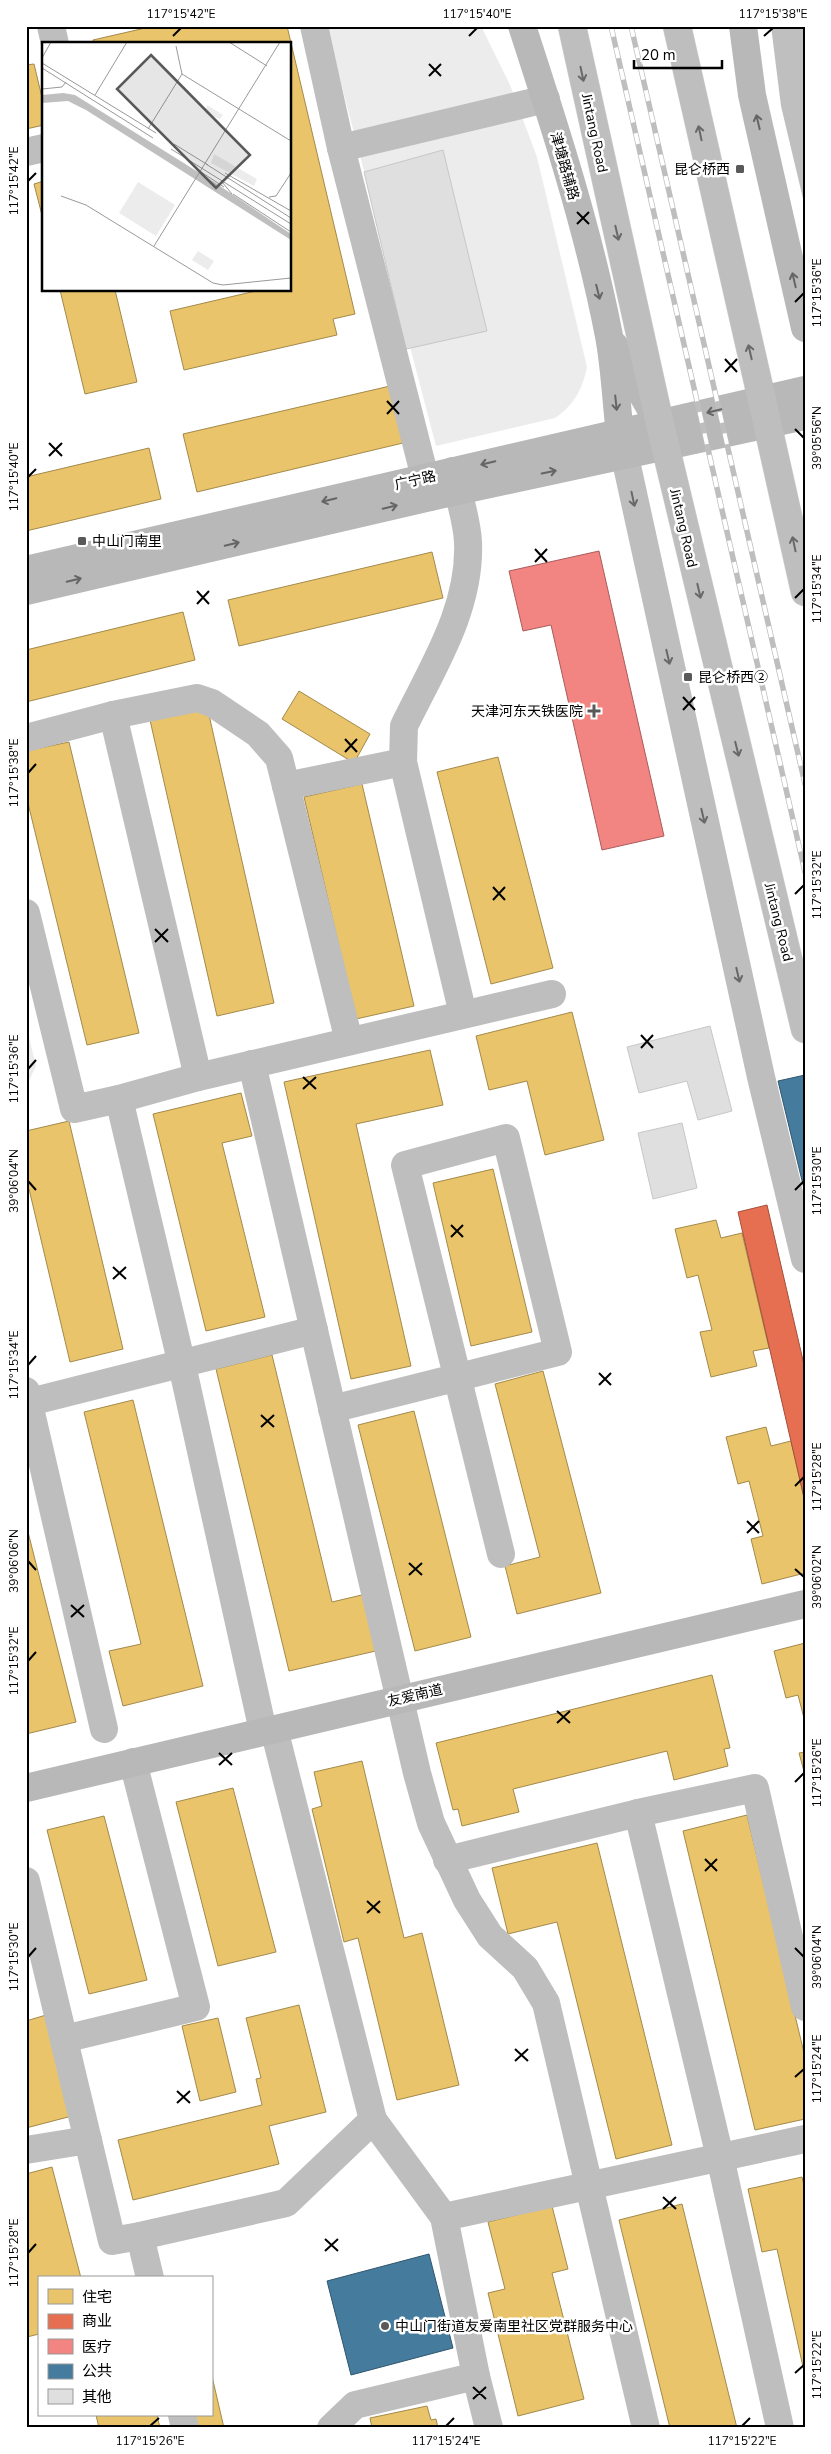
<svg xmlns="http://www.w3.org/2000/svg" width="831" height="2454" viewBox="0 0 831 2454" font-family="'Nunito Sans','Noto Sans SC',sans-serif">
  <rect width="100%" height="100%" fill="#fff"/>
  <!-- green -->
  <g fill="#ececec">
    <path d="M326 26H481L510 85 537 157 587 367C582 390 574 405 555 418L436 446Z"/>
    <polygon points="26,1025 36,1066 26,1087"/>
  </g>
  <!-- water -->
  <polygon fill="#bfbfbf" points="771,26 805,26 805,207 781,106"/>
  <!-- homes -->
  <g fill="#e9c46a" stroke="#a3894a">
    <polygon points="154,26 287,26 355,314 333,319 337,335 184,370 170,311 260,290 290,290 290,44 94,44 93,40"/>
    <polygon points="34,64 44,106 44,125 26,129 26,65"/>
    <polygon points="44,181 44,223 34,184"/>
    <polygon points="60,290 115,290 137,382 85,394"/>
    <polygon points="390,386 403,443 197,492 183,434"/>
    <polygon points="149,448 161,499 26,531 26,477"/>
    <polygon points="432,552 443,598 239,646 228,600"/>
    <polygon points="183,612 195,660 26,702 26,650"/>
    <polygon points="299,691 370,734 354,763 282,719"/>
    <polygon points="207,706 274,1003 217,1016 150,720"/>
    <polygon points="69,742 139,1033 87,1045 26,795 26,751"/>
    <polygon points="498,757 553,968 491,984 437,772"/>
    <polygon points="362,784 414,1006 356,1019 304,797"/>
    <polygon points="572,1012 604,1140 545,1155 527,1081 489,1090 476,1036"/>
    <polygon points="430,1050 443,1105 356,1124 411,1366 351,1379 284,1082"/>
    <polygon points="241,1093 252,1136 222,1143 265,1317 206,1331 153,1114"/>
    <polygon points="69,1121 123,1349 70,1362 29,1189 26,1190 26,1131"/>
    <polygon points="493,1169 532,1332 471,1346 433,1183"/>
    <polygon points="716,1220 721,1238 742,1233 769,1348 753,1351 757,1366 711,1377 700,1332 712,1330 698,1275 687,1278 675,1229"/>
    <polygon points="272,1355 332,1602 366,1594 380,1650 289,1671 216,1369"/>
    <polygon points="543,1371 601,1593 517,1614 505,1566 540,1557 495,1384"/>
    <polygon points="133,1400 203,1686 123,1706 109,1651 141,1644 84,1412"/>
    <polygon points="414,1411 471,1637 415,1651 358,1425"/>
    <polygon points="766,1427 771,1446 791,1441 805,1502 805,1573 762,1584 751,1539 763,1536 749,1481 738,1484 726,1437"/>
    <polygon points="26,1524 76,1722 26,1734"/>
    <polygon points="805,1643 805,1722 798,1695 786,1698 774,1651"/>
    <polygon points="712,1675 730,1748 724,1749 728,1766 674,1780 667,1751 513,1789 519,1812 462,1826 458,1809 453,1810 436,1743"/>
    <polygon points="805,1752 805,1775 799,1753"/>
    <polygon points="362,1761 404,1938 422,1933 459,2085 397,2100 358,1938 344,1942 312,1809 322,1806 314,1772"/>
    <polygon points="233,1788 276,1952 218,1966 176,1802"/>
    <polygon points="747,1815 805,2057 805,2119 755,2130 683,1831"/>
    <polygon points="104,1816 147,1980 89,1994 47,1830"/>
    <polygon points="597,1843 672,2145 616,2159 557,1922 508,1934 492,1868"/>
    <polygon points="299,2005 326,2112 269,2126 279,2164 133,2200 118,2140 262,2105 256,2079 261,2078 246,2018"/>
    <polygon points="46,2015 72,2116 26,2128 26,2021"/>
    <polygon points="218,2018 236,2092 200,2101 182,2026"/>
    <polygon points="52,2167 81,2278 39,2278 39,2334 27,2337 26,2174"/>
    <polygon points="802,2177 805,2190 805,2376 777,2249 762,2252 748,2189"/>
    <polygon points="682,2204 737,2428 670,2428 619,2220"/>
    <polygon points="552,2206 568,2269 552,2273 584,2399 518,2416 488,2293 505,2289 488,2222"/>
    <polygon points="211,2372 224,2428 193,2428 190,2415 211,2415"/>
    <polygon points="427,2406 431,2420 436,2419 438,2428 372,2428 370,2418"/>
    <polygon points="96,2415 157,2415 160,2428 99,2428"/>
  </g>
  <!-- shops -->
  <polygon fill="#e76f51" stroke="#a24e39" points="767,1205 805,1369 805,1502 738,1212"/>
  <!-- health -->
  <polygon fill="#f28482" stroke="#a95c5b" points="599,551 664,836 602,850 551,625 523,631 509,571"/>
  <!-- public -->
  <g fill="#457b9d" stroke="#30566e">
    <polygon points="805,1075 805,1193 778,1081"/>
    <polygon points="429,2254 453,2348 351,2375 327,2281"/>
  </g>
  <!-- building -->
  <g fill="#dfdfdf" stroke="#c7c7c7">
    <polygon points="443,150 487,331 406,349 364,172"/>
    <polygon points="710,1026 732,1111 698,1120 687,1081 639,1093 627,1047"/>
    <polygon points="682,1123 697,1188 653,1199 638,1133"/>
  </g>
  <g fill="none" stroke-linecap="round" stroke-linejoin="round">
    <defs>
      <g id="primary">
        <polyline points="762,400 805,592"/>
        <polyline points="660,424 805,1029"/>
      </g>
      <g id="highway">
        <polyline points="572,26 660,424"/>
        <polyline points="677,26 762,400"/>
      </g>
    </defs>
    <!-- primary casing -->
    <use href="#primary" stroke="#dbdbdb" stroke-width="29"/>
    <!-- highway casing -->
    <use href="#highway" stroke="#dbdbdb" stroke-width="29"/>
    <!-- street -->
    <g stroke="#bebebe" stroke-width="28">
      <polyline points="51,26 55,44"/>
      <polyline points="314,26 341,148"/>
      <polyline points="26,152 44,148"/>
      <polyline points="620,434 761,1077 805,1259"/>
      <path d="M453 471C458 494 467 519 468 542 471 609 432 668 404 726L403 762 463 1014"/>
      <polyline points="430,497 341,148 546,99"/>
      <polyline points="113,715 198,1077"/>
      <polyline points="26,738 113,715 197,698 212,703 258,734 279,758 286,786 403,762"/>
      <polyline points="286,786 349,1041"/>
      <polyline points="26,913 74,1109 119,1099"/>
      <polyline points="252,1064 417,1773 431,1823 467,1900 490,1936 525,1968 546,2003 646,2428"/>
      <polyline points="26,1391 104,1729"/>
      <polyline points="26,1403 314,1330"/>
      <polyline points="332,1409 558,1352 506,1138 405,1165 501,1554"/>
      <polyline points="263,1731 182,1365 119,1099 198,1077 552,994"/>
      <polyline points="638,1813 755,1788 805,2007"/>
      <polyline points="447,1860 638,1813 720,2157 780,2428"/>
      <polyline points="26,1881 112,2241 140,2236"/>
      <polyline points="64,2039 196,2007 133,1762"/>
      <polyline points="373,2120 444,2217"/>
      <polyline points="26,2150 88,2140"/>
      <polyline points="150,2278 140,2236 286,2203 373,2120 274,1729"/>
      <polyline points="476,2376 489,2428"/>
      <polyline points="182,2415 185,2428"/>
      <polyline points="331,2428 355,2405 476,2376 444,2217 805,2139"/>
    </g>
    <!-- secondary -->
    <g stroke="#b8b8b8" stroke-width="28">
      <path d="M522 26C555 127 589 232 609 336 615 368 616 401 620 434"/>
      <polyline points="743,26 752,95 805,328"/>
      <polyline points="614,345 656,418"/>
      <polyline points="26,570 805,390"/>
      <polyline points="26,591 430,497 805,416"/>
      <polyline points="26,1788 805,1604"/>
    </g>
    <!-- primary -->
    <use href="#primary" stroke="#bebebe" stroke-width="28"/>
    <!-- highway -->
    <use href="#highway" stroke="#bebebe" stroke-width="28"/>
    <defs>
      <g id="rail">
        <polyline points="611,26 805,872"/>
        <polyline points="631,26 805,784"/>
      </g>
    </defs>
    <!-- rail casing -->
    <use href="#rail" stroke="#bebebe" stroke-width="5.5"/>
    <!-- rail -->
    <use href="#rail" stroke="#fff" stroke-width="4" stroke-dasharray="11" stroke-linecap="butt"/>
  </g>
  <!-- one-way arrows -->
  <defs><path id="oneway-shaft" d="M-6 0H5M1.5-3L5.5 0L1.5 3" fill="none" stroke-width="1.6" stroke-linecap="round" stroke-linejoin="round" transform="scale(1.25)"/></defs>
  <g stroke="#686868">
    <use href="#oneway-shaft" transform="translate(582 74) rotate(78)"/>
    <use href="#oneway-shaft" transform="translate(700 133) rotate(-102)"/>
    <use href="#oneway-shaft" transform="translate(617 233) rotate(77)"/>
    <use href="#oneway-shaft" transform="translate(750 352) rotate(-103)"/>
    <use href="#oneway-shaft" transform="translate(633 499) rotate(78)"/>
    <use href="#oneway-shaft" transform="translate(794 544) rotate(-102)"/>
    <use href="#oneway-shaft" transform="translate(699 591) rotate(77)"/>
    <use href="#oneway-shaft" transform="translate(668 657) rotate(77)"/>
    <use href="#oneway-shaft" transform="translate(737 749) rotate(76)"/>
    <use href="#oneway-shaft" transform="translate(703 816) rotate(77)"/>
    <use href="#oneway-shaft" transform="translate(738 975) rotate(77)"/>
  </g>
  <g stroke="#656565">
    <use href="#oneway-shaft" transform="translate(758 122) rotate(-103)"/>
    <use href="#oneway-shaft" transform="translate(794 280) rotate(-103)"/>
    <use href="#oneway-shaft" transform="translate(598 292) rotate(76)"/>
    <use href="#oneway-shaft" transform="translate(616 403) rotate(84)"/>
    <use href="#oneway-shaft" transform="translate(714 411) rotate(167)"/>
    <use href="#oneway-shaft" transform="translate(488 463) rotate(167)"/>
    <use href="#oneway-shaft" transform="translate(549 472) rotate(-12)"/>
    <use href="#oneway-shaft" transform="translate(329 500) rotate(167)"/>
    <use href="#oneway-shaft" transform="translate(390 507) rotate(-13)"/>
    <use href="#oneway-shaft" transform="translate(232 544) rotate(-13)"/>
    <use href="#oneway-shaft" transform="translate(74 580) rotate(-13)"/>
  </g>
  <!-- ticks -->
  <path fill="none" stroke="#000" stroke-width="2" d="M173 36 181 28M469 36 477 28M764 36 773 28M429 64 441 76M429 76 441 64M28 181 36 173M577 212 589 224M577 224 589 212M795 302 804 293M725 359 737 372M725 372 737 359M387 401 399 414M387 414 399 401M795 429 804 438M49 443 62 456M49 456 62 443M28 477 36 469M535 549 547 562M535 562 547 549M197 591 209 604M795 598 804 589M197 604 209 591M683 697 695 710M683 710 695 697M345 739 357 752M345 752 357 739M28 773 36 764M493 887 505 900M795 894 804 885M493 900 505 887M155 929 168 942M155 942 168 929M641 1035 653 1048M641 1048 653 1035M28 1069 36 1060M303 1077 316 1089M303 1089 316 1077M28 1181 36 1190M795 1190 804 1181M451 1225 463 1237M451 1237 463 1225M113 1267 126 1279M113 1279 126 1267M28 1365 36 1356M599 1373 611 1385M599 1385 611 1373M261 1415 274 1427M261 1427 274 1415M795 1486 804 1477M747 1521 759 1533M747 1533 759 1521M28 1561 36 1570M409 1563 422 1575M795 1569 804 1577M409 1575 422 1563M71 1605 84 1617M71 1617 84 1605M28 1661 36 1652M557 1711 570 1723M557 1723 570 1711M219 1753 232 1765M219 1765 232 1753M795 1782 804 1773M705 1859 717 1871M705 1871 717 1859M367 1901 380 1913M367 1913 380 1901M795 1948 804 1957M28 1957 36 1948M515 2049 528 2061M515 2061 528 2049M795 2077 804 2069M177 2091 190 2103M177 2103 190 2091M663 2197 676 2209M663 2209 676 2197M325 2239 338 2251M325 2251 338 2239M28 2253 36 2244M795 2373 804 2365M473 2387 486 2399M473 2399 486 2387M150 2426 159 2418M446 2426 454 2418M742 2426 750 2418"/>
  <!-- markers -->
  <g fill="#595959" stroke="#fff" stroke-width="2">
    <rect x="735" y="164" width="10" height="10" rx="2.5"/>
    <rect x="77" y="536" width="10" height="10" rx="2.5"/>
    <rect x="683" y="672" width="10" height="10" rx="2.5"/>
    <path d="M591.5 703.5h5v5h5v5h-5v5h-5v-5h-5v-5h5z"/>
    <circle cx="385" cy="2326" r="5"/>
  </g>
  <g text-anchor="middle" stroke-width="5" stroke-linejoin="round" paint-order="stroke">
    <!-- street labels -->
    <g font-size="14" fill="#000" stroke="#fff">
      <text transform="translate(595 133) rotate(78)" y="5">Jintang Road</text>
      <text transform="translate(565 166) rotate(74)" y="5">津塘路辅路</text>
      <text transform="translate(415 480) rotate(-13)" y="5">广宁路</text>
      <text transform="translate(684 528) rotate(77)" y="5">Jintang Road</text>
      <text transform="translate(779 922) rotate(76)" y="5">Jintang Road</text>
      <text transform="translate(415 1695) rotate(-13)" y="5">友爱南道</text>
    </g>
    <!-- poi labels -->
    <g font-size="14" fill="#000" stroke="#fff" text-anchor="start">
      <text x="730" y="174" text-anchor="end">昆仑桥西</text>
      <text x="92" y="546">中山门南里</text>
      <text x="698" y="682">昆仑桥西②</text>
      <text x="583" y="716" text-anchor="end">天津河东天铁医院</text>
      <text x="395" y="2331">中山门街道友爱南里社区党群服务中心</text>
    </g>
  </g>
  <!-- overview -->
  <g transform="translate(42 42)">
    <rect width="249" height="249" fill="#fff"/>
    <path d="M165 63 181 73 178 77 163 71ZM172 112 215 137 212 144 169 121ZM96 140 133 163 114 194 77 171ZM156 209 172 219 166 228 150 218Z" fill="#ececec"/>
    <path d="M21 51 33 53 172 140 249 192V198L44 68 26 59 0 61V53Z" fill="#bfbfbf"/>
    <path fill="none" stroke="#999" stroke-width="1" d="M187 0 225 24M134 4 140 32M0 16 9 0M0 21 114 91M0 26 111 96M140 32 249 99M0 47 20 45 24 40M53 53 85 0M106 87 140 32M132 102 166 123M129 107 161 127M164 122 249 176M161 127 249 182M159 130 182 145M183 131 249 169M180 140 190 152M191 152 249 190M19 154 44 163 171 241 181 243 249 236M227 155 234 154 249 131M112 204 238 0"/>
    <path fill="#595959" fill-opacity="0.15" stroke="#595959" stroke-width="2.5" d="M109 13 208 113 174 146 75 47Z"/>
    <rect width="249" height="249" fill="none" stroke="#000" stroke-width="2.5"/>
  </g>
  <!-- border -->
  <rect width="831" height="2454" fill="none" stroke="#ffffff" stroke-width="55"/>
  <!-- legend -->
  <rect x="38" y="2276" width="175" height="140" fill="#ffffff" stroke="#999999"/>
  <rect x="48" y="2289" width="25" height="15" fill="#e9c46a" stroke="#999999"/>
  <text x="82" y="2302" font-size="15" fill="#000000">住宅</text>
  <rect x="48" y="2314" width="25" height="15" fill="#e76f51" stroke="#999999"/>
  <text x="82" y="2326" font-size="15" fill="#000000">商业</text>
  <rect x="48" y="2339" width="25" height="15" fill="#f28482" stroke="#999999"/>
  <text x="82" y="2352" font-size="15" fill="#000000">医疗</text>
  <rect x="48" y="2364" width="25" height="15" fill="#457b9d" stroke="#999999"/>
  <text x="82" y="2376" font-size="15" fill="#000000">公共</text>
  <rect x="48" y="2389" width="25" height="15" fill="#dfdfdf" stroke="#999999"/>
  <text x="82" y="2402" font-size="15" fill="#000000">其他</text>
  <!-- scale -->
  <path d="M634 60v8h88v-8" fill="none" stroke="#000000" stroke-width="2.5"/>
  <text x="641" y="60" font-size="15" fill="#000000" stroke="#ffffff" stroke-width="4" paint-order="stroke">20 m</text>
  <rect x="28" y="28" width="776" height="2398" fill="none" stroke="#000" stroke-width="2"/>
  <g font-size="12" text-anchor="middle" fill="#000">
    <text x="181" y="18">117°15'42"E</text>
    <text x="477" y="18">117°15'40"E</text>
    <text x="773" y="18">117°15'38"E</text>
    <text transform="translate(14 181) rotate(-90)" y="4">117°15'42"E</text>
    <text transform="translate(817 293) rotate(-90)" y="4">117°15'36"E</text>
    <text transform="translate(817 438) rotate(-90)" y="4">39°05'56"N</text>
    <text transform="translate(14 477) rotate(-90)" y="4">117°15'40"E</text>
    <text transform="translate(817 589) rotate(-90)" y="4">117°15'34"E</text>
    <text transform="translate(14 773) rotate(-90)" y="4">117°15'38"E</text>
    <text transform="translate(817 885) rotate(-90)" y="4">117°15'32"E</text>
    <text transform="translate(14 1069) rotate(-90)" y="4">117°15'36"E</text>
    <text transform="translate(817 1181) rotate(-90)" y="4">117°15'30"E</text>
    <text transform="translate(14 1181) rotate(-90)" y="4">39°06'04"N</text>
    <text transform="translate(14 1365) rotate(-90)" y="4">117°15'34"E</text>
    <text transform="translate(817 1477) rotate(-90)" y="4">117°15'28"E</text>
    <text transform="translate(14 1561) rotate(-90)" y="4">39°06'06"N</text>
    <text transform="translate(817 1577) rotate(-90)" y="4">39°06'02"N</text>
    <text transform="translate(14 1661) rotate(-90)" y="4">117°15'32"E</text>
    <text transform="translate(817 1773) rotate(-90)" y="4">117°15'26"E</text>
    <text transform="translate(14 1957) rotate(-90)" y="4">117°15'30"E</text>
    <text transform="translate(817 1957) rotate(-90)" y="4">39°06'04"N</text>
    <text transform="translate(817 2069) rotate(-90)" y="4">117°15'24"E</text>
    <text transform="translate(14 2253) rotate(-90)" y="4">117°15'28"E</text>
    <text transform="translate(817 2365) rotate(-90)" y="4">117°15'22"E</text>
    <text x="150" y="2445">117°15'26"E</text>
    <text x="446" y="2445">117°15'24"E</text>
    <text x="742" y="2445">117°15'22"E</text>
  </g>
</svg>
